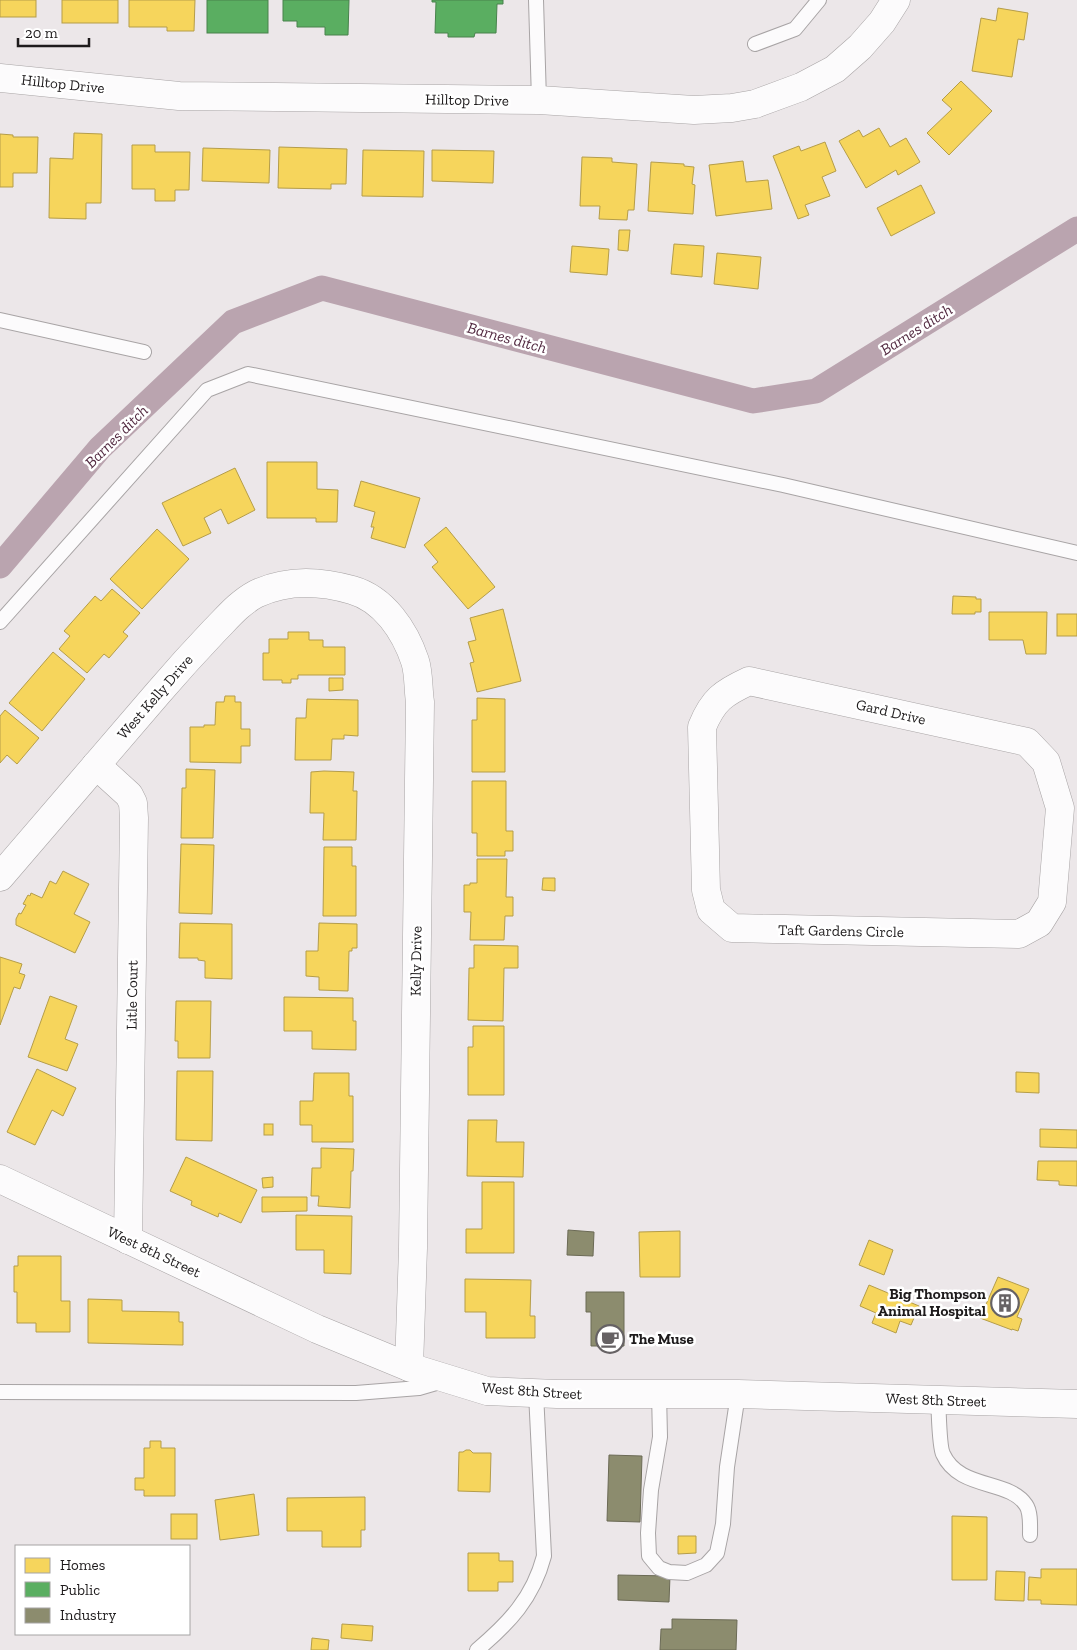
<svg xmlns="http://www.w3.org/2000/svg" width="1077" height="1650" viewBox="0 0 1077 1650" font-family="'Zilla Slab',serif">
  <rect width="100%" height="100%" fill="#ece7e9"/>
  <!-- homes -->
  <g fill="#f6d55c" stroke="#b59d49">
    <rect x="0" y="0" width="36" height="17"/>
    <rect x="62" y="0" width="56" height="23"/>
    <polygon points="129,0 195,0 194,31 167,31 167,27 129,27"/>
    <polygon points="998,8 1028,13 1024,40 1018,39 1012,77 972,71 981,18 996,21"/>
    <polygon points="961,81 992,111 949,155 927,133 952,109 942,100"/>
    <polygon points="879,128 890,147 906,138 920,162 898,175 896,170 866,188 839,141 859,130 863,137"/>
    <polygon points="74,133 102,134 101,203 86,203 86,219 49,218 50,158 73,159"/>
    <polygon points="0,134 13,135 13,137 38,137 37,173 13,173 13,187 0,187"/>
    <polygon points="825,142 836,171 822,177 830,196 805,205 809,215 798,219 773,156 799,146 801,151"/>
    <polygon points="132,145 155,145 155,152 190,152 189,190 175,190 175,201 155,201 155,189 132,189"/>
    <polygon points="279,147 347,149 346,184 331,184 331,189 278,188"/>
    <polygon points="203,148 270,150 269,183 202,181"/>
    <polygon points="363,150 424,151 423,197 362,196"/>
    <polygon points="432,150 494,151 493,183 432,181"/>
    <polygon points="582,157 612,158 612,162 637,164 634,210 628,210 627,220 599,219 600,206 580,206"/>
    <polygon points="743,161 746,182 768,180 772,209 716,216 709,165"/>
    <polygon points="651,162 684,164 684,166 694,167 692,184 695,185 693,214 648,211"/>
    <polygon points="921,185 935,213 891,236 877,208"/>
    <polygon points="619,230 630,230 628,251 618,250"/>
    <polygon points="674,244 704,246 702,277 671,274"/>
    <polygon points="572,246 609,249 607,275 570,272"/>
    <polygon points="717,253 761,257 758,289 714,284"/>
    <polygon points="267,462 317,462 317,489 338,490 337,522 316,522 316,518 267,518"/>
    <polygon points="235,468 255,510 228,524 221,509 204,518 211,533 183,546 162,503"/>
    <polygon points="361,481 420,498 405,548 371,538 374,527 371,527 375,512 354,506"/>
    <polygon points="446,527 495,587 468,609 432,567 438,562 424,545"/>
    <polygon points="157,529 189,559 142,609 110,579"/>
    <polygon points="112,589 140,613 123,632 128,636 109,658 104,654 87,673 59,649 70,636 64,631 95,596 101,601"/>
    <polygon points="953,596 976,597 976,599 981,599 981,612 975,612 975,614 952,614"/>
    <polygon points="503,609 521,681 477,692 470,663 474,662 468,642 476,640 470,618"/>
    <polygon points="989,612 1047,612 1046,654 1026,654 1023,640 989,640"/>
    <rect x="1057" y="614" width="20" height="22"/>
    <polygon points="288,632 309,632 309,640 323,640 323,647 345,647 345,675 298,675 298,679 291,679 291,683 282,683 282,680 263,680 263,653 269,653 269,639 288,639"/>
    <polygon points="53,652 85,679 42,731 9,703"/>
    <polygon points="329,678 343,678 343,690 329,691"/>
    <polygon points="225,696 235,696 235,702 241,702 241,729 250,729 250,746 241,746 241,763 190,762 190,727 204,727 204,725 215,725 216,702 224,702"/>
    <polygon points="477,698 505,699 505,772 472,772 472,720 477,720"/>
    <polygon points="307,699 358,700 358,736 344,735 344,739 332,739 331,760 295,760 296,718 306,718"/>
    <polygon points="5,710 39,738 17,764 7,755 0,763 0,716"/>
    <polygon points="186,769 215,770 213,838 181,838 182,788 186,788"/>
    <polygon points="324,771 354,772 353,791 357,791 356,840 323,840 324,813 310,813 311,772"/>
    <polygon points="472,781 506,781 506,831 513,831 513,851 505,851 505,856 477,856 477,833 472,833"/>
    <polygon points="181,844 214,845 212,914 179,913"/>
    <polygon points="324,847 352,847 352,866 356,866 356,916 323,916"/>
    <polygon points="477,859 507,859 506,897 513,897 513,916 505,916 504,940 470,940 471,912 464,912 464,885 470,885 470,883 477,883"/>
    <polygon points="63,871 89,884 74,914 90,922 75,953 16,925 16,919 19,913 21,914 26,905 23,904 28,895 30,896 31,893 42,898 50,881 56,884"/>
    <polygon points="543,878 555,878 555,891 542,890"/>
    <polygon points="180,923 232,924 232,979 205,978 205,961 198,960 198,958 179,958"/>
    <polygon points="319,923 357,924 357,948 352,948 352,951 349,951 348,991 319,990 319,977 306,976 306,951 318,951"/>
    <polygon points="474,945 518,946 518,968 504,968 503,1021 468,1020 469,968 474,968"/>
    <polygon points="0,957 22,964 19,973 25,975 20,989 14,987 0,1025"/>
    <polygon points="50,996 77,1006 65,1039 78,1044 67,1071 28,1057"/>
    <polygon points="284,997 353,998 353,1021 356,1021 356,1050 312,1049 312,1031 284,1031"/>
    <polygon points="176,1001 211,1001 210,1058 178,1058 178,1041 175,1041"/>
    <polygon points="473,1026 504,1026 504,1095 468,1095 468,1047 473,1047"/>
    <polygon points="37,1069 76,1088 63,1116 52,1110 35,1145 7,1132"/>
    <polygon points="177,1071 213,1071 212,1141 176,1140"/>
    <polygon points="1016,1072 1039,1073 1039,1093 1016,1092"/>
    <polygon points="314,1073 349,1073 349,1096 353,1096 353,1142 312,1142 312,1125 300,1125 300,1101 313,1101"/>
    <polygon points="468,1120 497,1120 496,1142 524,1142 523,1177 467,1176"/>
    <rect x="264" y="1124" width="9" height="11"/>
    <polygon points="1040,1129 1077,1130 1077,1148 1040,1147"/>
    <polygon points="321,1148 354,1149 353,1171 351,1171 350,1208 318,1206 319,1196 311,1196 312,1168 321,1168"/>
    <polygon points="186,1157 257,1190 241,1223 219,1213 218,1217 191,1205 192,1201 170,1191"/>
    <polygon points="1038,1161 1077,1161 1077,1186 1059,1185 1059,1181 1037,1180"/>
    <polygon points="273,1177 273,1187 263,1188 262,1178"/>
    <polygon points="482,1182 514,1182 514,1253 466,1253 466,1229 482,1229"/>
    <polygon points="262,1197 307,1197 307,1211 262,1212"/>
    <polygon points="296,1215 352,1216 351,1274 324,1273 324,1250 296,1250"/>
    <polygon points="680,1231 680,1277 640,1277 639,1232"/>
    <polygon points="869,1240 893,1250 884,1275 859,1265"/>
    <polygon points="18,1256 61,1256 61,1301 70,1301 70,1332 36,1332 36,1323 17,1323 17,1292 14,1292 14,1266 18,1266"/>
    <polygon points="998,1277 1029,1289 1017,1317 1022,1319 1018,1331 1012,1329 1012,1330 980,1318"/>
    <polygon points="465,1279 531,1280 530,1316 535,1316 535,1338 486,1338 486,1312 465,1312"/>
    <polygon points="869,1285 919,1306 911,1325 900,1321 896,1333 872,1323 876,1313 860,1306"/>
    <polygon points="88,1299 122,1300 122,1311 179,1312 179,1322 183,1322 183,1345 88,1343"/>
    <polygon points="150,1441 161,1441 161,1448 175,1448 175,1496 144,1496 144,1490 135,1490 135,1478 144,1478 144,1448 150,1448"/>
    <polygon points="466,1450 470,1450 473,1453 491,1453 490,1492 458,1491 459,1452 463,1452"/>
    <polygon points="254,1494 259,1535 220,1540 215,1500"/>
    <polygon points="365,1497 365,1530 361,1530 361,1547 322,1547 322,1531 287,1531 287,1498"/>
    <rect x="171" y="1514" width="26" height="25"/>
    <polygon points="952,1516 987,1517 987,1580 952,1580"/>
    <polygon points="678,1536 696,1536 696,1553 678,1554"/>
    <polygon points="468,1553 499,1553 499,1561 513,1561 513,1582 498,1582 498,1591 468,1591"/>
    <polygon points="1041,1569 1077,1569 1077,1605 1041,1604 1041,1600 1028,1600 1029,1577 1041,1578"/>
    <polygon points="996,1571 1025,1572 1024,1601 995,1600"/>
    <polygon points="342,1624 373,1626 372,1641 341,1638"/>
    <polygon points="312,1638 329,1640 328,1650 311,1650"/>
  </g>
  <!-- public -->
  <g fill="#5aae61" stroke="#48824c">
    <rect x="207" y="0" width="61" height="33"/>
    <polygon points="283,0 349,0 348,35 325,35 325,27 297,27 297,21 283,21"/>
    <polygon points="432,0 503,0 503,4 497,4 496,33 475,33 474,37 448,37 448,33 435,33 436,2 432,2"/>
  </g>
  <!-- industry -->
  <g fill="#8c8c6e" stroke="#6b6a55">
    <polygon points="568,1230 594,1232 593,1256 567,1255"/>
    <polygon points="586,1292 624,1292 624,1346 591,1346 591,1312 586,1312"/>
    <polygon points="609,1455 642,1456 640,1522 607,1521"/>
    <polygon points="618,1575 670,1576 669,1602 618,1600"/>
    <polygon points="672,1619 737,1620 736,1650 660,1650 661,1629 672,1629"/>
  </g>
  <g fill="none" stroke-linecap="round" stroke-linejoin="round">
    <!-- canal -->
    <polyline stroke="#baa4af" stroke-width="25" points="0,566 100,448 233,322 322,288 753,401 816,391 1077,229"/>
    <defs>
      <g id="service">
        <polyline points="536,0 539,100"/>
        <polyline points="755,44 795,29 819,0"/>
        <polyline points="0,320 144,352"/>
        <polyline points="0,622 207,390 248,374 783,485 1077,553"/>
        <polyline points="0,1392 356,1393 419,1388 443,1381"/>
        <polyline points="659,1393 660,1437 651,1490 648,1533 649,1556 659,1568 669,1572 687,1573 706,1565 717,1553 723,1524 727,1467 738,1394"/>
        <path d="M938 1400C939 1411 939 1446 943 1454 959 1490 1009 1479 1026 1505 1031 1512 1030 1527 1030 1535"/>
        <path d="M477 1650C509 1623 533 1598 544 1556L536 1393"/>
      </g>
      <g id="minor">
        <polyline points="0,78 179,96 539,100 694,110 732,108 755,104 801,87 835,69 860,47 882,22 896,0"/>
        <path d="M749 681 1027 742 1046 762 1060 808 1052 902 1039 923 1019 934 732 928 711 910 706 890 702 727C713 700 723 693 749 681Z"/>
        <polyline points="96,765 129,795 133,803 134,818 128,1240"/>
        <path d="M0 877C53 816 105 754 158 693 176 672 195 651 214 631 227 618 239 603 256 594 287 579 321 581 352 590 384 599 405 631 415 661 419 673 418 689 420 702L413 1248 409 1367"/>
        <polyline points="0,1179 317,1329 409,1367 487,1391 557,1394 738,1394 1077,1404"/>
      </g>
    </defs>
    <!-- service casing -->
    <use href="#service" stroke="#a8a4a5" stroke-width="16"/>
    <!-- minor casing -->
    <use href="#minor" stroke="#a8a4a5" stroke-width="29"/>
    <!-- service -->
    <use href="#service" stroke="#fcfbfc" stroke-width="14"/>
    <!-- minor -->
    <use href="#minor" stroke="#fcfbfc" stroke-width="28"/>
  </g>
  <!-- icons -->
  <defs>
    <symbol id="building-ring" viewBox="-11 -11 22 22"><circle r="9.5" fill="#fff" stroke="#666264" stroke-width="1.5"/><path d="M-4-6H4V6H1V3H-1V6H-4ZM-2.5-4.3h1.7v1.8h-1.7ZM.8-4.3h1.7v1.8H.8ZM-2.5-1h1.7V.8h-1.7ZM.8-1h1.7V.8H.8Z" fill="#666264"/></symbol>
    <symbol id="cafe-ring" viewBox="-11 -11 22 22"><circle r="9.5" fill="#fff" stroke="#666264" stroke-width="1.5"/><path d="M-5.5-4.5H6V0H3Q3 3.5 0 3.5H-2.5Q-5.5 3.5-5.5 0ZM3-3.2v2h1.7v-2ZM-6 4.5H4V6H-6Z" fill="#666264"/></symbol>
  </defs>
  <g fill-rule="evenodd">
    <use href="#building-ring" x="989" y="1287" width="32" height="32"/>
    <use href="#cafe-ring" x="594" y="1323" width="32" height="32"/>
  </g>
  <g text-anchor="middle" stroke-width="5" stroke-linejoin="round" paint-order="stroke">
    <!-- street labels -->
    <g font-size="15" fill="#1e1b1c" stroke="#fff">
      <text transform="translate(63 84) rotate(6)" y="5">Hilltop Drive</text>
      <text transform="translate(467 100) rotate(1)" y="5">Hilltop Drive</text>
      <text transform="translate(155 697) rotate(-49)" y="5">West Kelly Drive</text>
      <text transform="translate(891 712) rotate(13)" y="5">Gard Drive</text>
      <text transform="translate(841 931) rotate(1)" y="5">Taft Gardens Circle</text>
      <text transform="translate(416 961) rotate(-89)" y="5">Kelly Drive</text>
      <text transform="translate(132 995) rotate(-89)" y="5">Litle Court</text>
      <text transform="translate(154 1252) rotate(25)" y="5">West 8th Street</text>
      <text transform="translate(532 1391) rotate(4)" y="5">West 8th Street</text>
      <text transform="translate(936 1400) rotate(2)" y="5">West 8th Street</text>
    </g>
    <!-- poi labels -->
    <g font-size="15" font-weight="bold" fill="#1e1b1c" stroke="#fff" text-anchor="end">
      <text x="986" y="1299">Big Thompson<tspan x="986" dy="17">Animal Hospital</tspan></text>
      <text x="629" y="1344" text-anchor="start">The Muse</text>
    </g>
    <!-- water labels -->
    <g font-size="16" font-style="italic" fill="#522940" stroke="#fff">
      <text transform="translate(916 329) rotate(-32)" y="6">Barnes ditch</text>
      <text transform="translate(507 337) rotate(15)" y="6">Barnes ditch</text>
      <text transform="translate(116 436) rotate(-45)" y="6">Barnes ditch</text>
    </g>
  </g>
  <!-- legend -->
  <rect x="15" y="1545" width="175" height="90" fill="#ffffff" stroke="#a5a4a4"/>
  <rect x="25" y="1558" width="25" height="15" fill="#f6d55c" stroke="#a5a4a4"/>
  <text x="60" y="1570" font-size="15" fill="#1e1b1c">Homes</text>
  <rect x="25" y="1582" width="25" height="15" fill="#5aae61" stroke="#a5a4a4"/>
  <text x="60" y="1595" font-size="15" fill="#1e1b1c">Public</text>
  <rect x="25" y="1608" width="25" height="15" fill="#8c8c6e" stroke="#a5a4a4"/>
  <text x="60" y="1620" font-size="15" fill="#1e1b1c">Industry</text>
  <!-- scale -->
  <path d="M18 38v8h71v-8" fill="none" stroke="#1e1b1c" stroke-width="2.5"/>
  <text x="25" y="38" font-size="15" fill="#1e1b1c" stroke="#ffffff" stroke-width="4" paint-order="stroke">20 m</text>
</svg>
